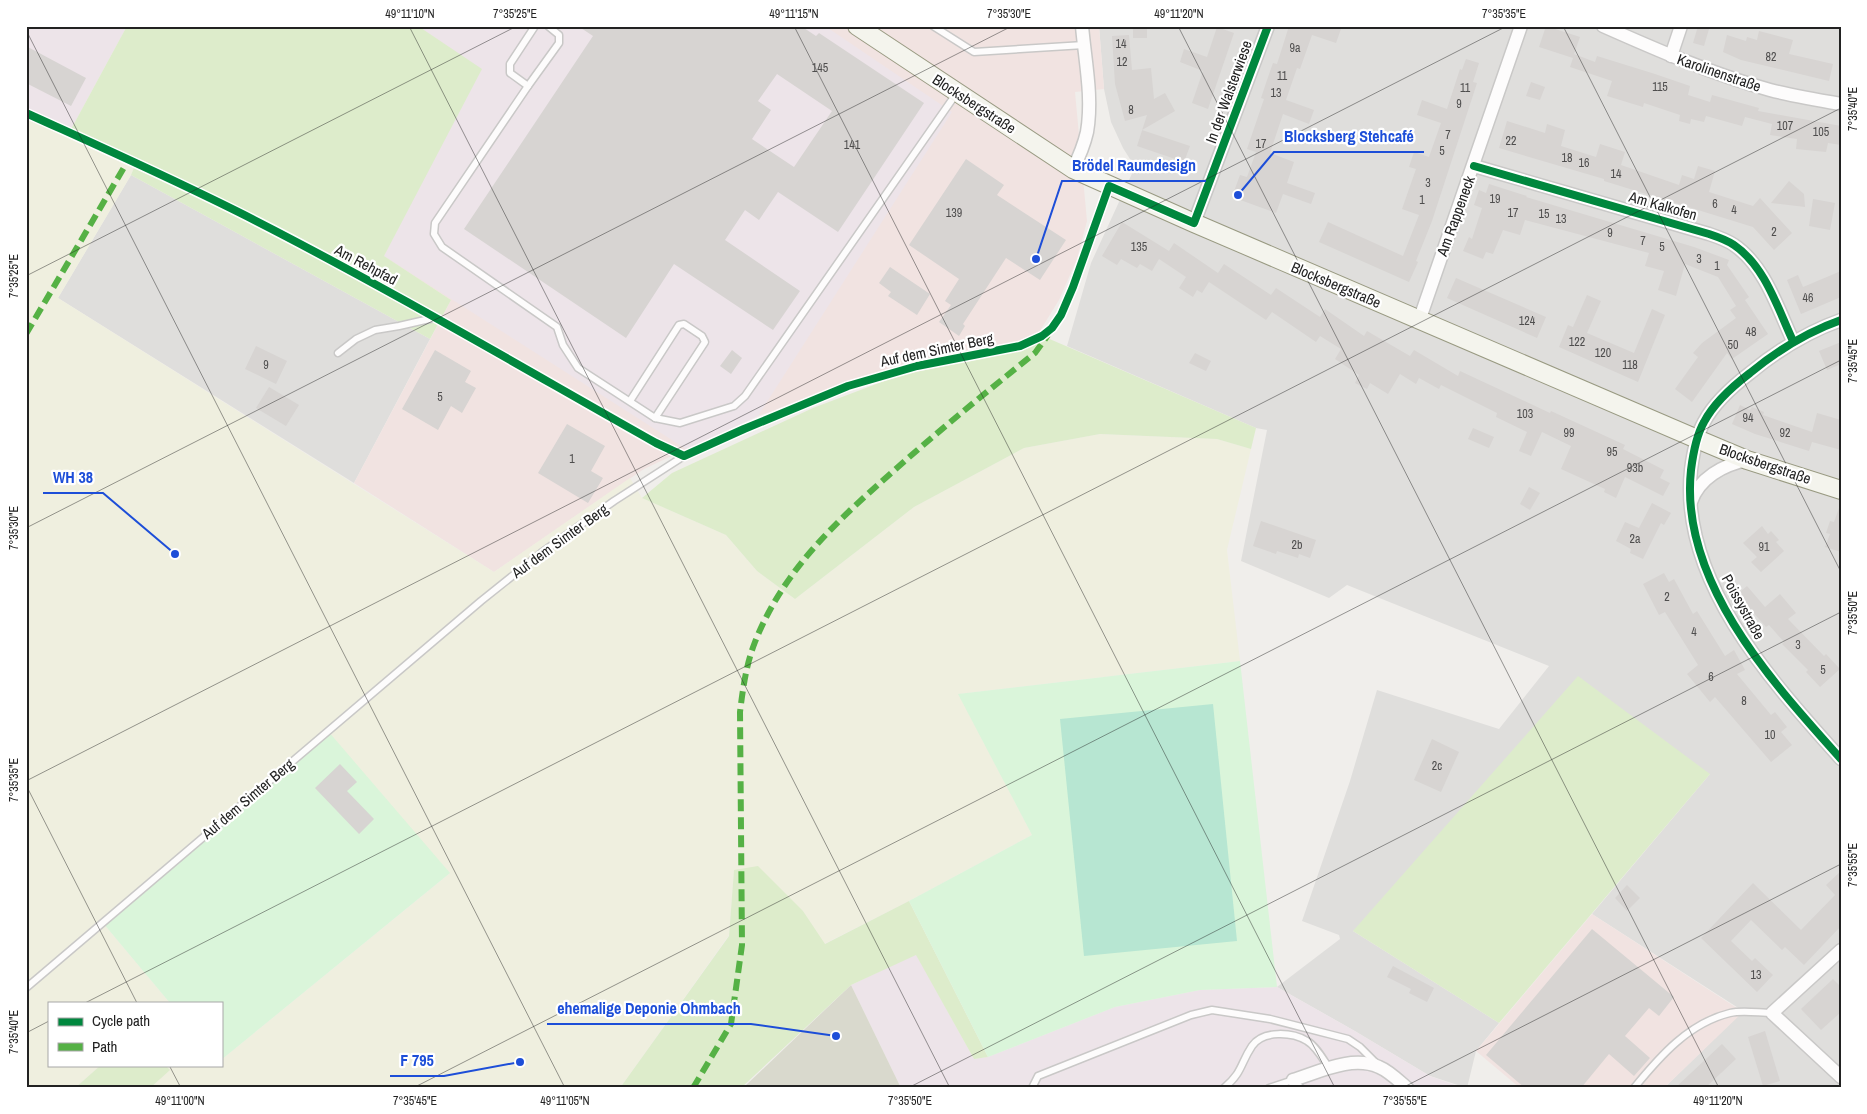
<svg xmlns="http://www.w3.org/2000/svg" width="1867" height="1114" viewBox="0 0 1867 1114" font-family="'Archivo Narrow',sans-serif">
  <rect width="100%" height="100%" fill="#f0eeeb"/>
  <!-- residential -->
  <g fill="#dfdedc">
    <polygon points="1099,26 1841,26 1841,1088 1664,1088 1743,1011 1592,914 1710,774 1353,931 1499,1023 1476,1051 1467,1088 1430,1076 1353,1030 1277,987 1340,939 1339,935 1302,921 1350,781 1377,690 1499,729 1549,666 1347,585 1329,598 1241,561 1267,430 1256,428 1067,346 1091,263 1135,167 1123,148 1111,122 1104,89"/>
    <polygon points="131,175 430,339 354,483 58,298"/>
  </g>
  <!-- commercial -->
  <g fill="#f1e3e1">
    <polygon points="418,26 1099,26 1104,89 1075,92 1087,221 1077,259 1059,300 1038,334 1024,350 900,375 757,416 644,469 494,572 354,483 451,300 384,256 481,69"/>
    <polygon points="1592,914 1743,1012 1664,1088 1520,1088 1476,1051"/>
  </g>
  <!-- industrial -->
  <g fill="#ede4e9">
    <polygon points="26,26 127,26 69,133 26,115"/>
    <polygon points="418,26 825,26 952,112 758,416 686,449 384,256 481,69"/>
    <polygon points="916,954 974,1059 988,1057 1115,1007 1200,990 1277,987 1353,1030 1430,1076 1463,1088 901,1088 851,985"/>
  </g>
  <!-- construction -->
  <polygon fill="#d9d9cd" points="851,985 901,1088 743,1088"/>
  <!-- farmland -->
  <polygon fill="#efefdf" points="26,115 136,163 131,175 58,298 494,572 630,478 642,498 726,535 757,571 795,599 914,507 1024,448 1100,434 1217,439 1251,449 1227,550 1240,661 959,694 1032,835 909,901 824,944 803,911 734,870 729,935 620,1088 150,1088 169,1070 165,1065 221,1065 221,1060 449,874 103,923 170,1003 49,1003 49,1065 101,1065 75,1088 26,1088"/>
  <!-- grass -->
  <g fill="#ddeccb">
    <polygon points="127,26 418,26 482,69 384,256 451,300 430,339 131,175 136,163 69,133"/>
    <polygon points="1038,334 1256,428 1251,449 1217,439 1100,434 1024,448 914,507 795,599 757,571 726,535 642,498 672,473 813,408 900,375 1024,350"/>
    <polygon points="1578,676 1710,774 1499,1023 1353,931"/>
    <polygon points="758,866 803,911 825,944 909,901 988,1057 974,1059 916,955 851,985 741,1088 620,1088 729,936 734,870"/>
    <polygon points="101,1065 165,1065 170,1070 150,1088 75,1088"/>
  </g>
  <!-- park -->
  <g fill="#daf5da">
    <polygon points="1240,661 1277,987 1200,990 1115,1007 988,1057 909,901 1032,835 958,694"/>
    <polygon points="328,731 450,873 221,1060 221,1003 170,1003 103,923"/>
  </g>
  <!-- pitch -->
  <polygon fill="#b7e6d2" points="1213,704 1237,941 1084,956 1060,719"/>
  <!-- building -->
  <g fill="#d7d4d2" fill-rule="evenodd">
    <path d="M578 26H801L816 36 819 33 924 103 838 232 778 192 759 220 745 210 725 240 800 291 773 330 674 264 626 338 464 229 593 36ZM777 74 832 111 794 167 752 139 771 110 758 101Z"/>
    <rect x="1133" y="26" width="14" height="12"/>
    <polygon points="1289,26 1342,26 1336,43 1312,35 1300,69 1297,68 1286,100 1314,110 1309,124 1283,114 1270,153 1294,162 1287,183 1315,193 1311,204 1283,194 1276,213 1232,197 1240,175 1247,177 1256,152 1247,149 1264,99 1261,98 1267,80 1273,63 1277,64"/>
    <polygon points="1546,26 1580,37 1573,57 1574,54 1595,62 1597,56 1655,74 1690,86 1688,95 1710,102 1712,95 1759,108 1758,111 1841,126 1841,145 1828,143 1826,152 1796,149 1797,139 1770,135 1772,124 1745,117 1742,126 1706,116 1704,122 1691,119 1690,124 1679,121 1680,115 1644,103 1643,107 1607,96 1612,81 1570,67 1573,58 1539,47"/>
    <polygon points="1698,26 1709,29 1704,46 1693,43"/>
    <polygon points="1217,27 1234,33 1208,109 1192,103 1203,71 1180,62 1184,49 1207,57"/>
    <polygon points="1759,31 1793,40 1789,54 1833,64 1829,81 1741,60 1723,52 1727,35 1746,41 1747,37 1757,40"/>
    <polygon points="1129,35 1132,70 1151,68 1154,99 1165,93 1175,111 1142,130 1190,146 1184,162 1137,146 1147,115 1125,121 1115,84 1112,36"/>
    <polygon points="26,46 86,78 71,106 26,83"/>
    <polygon points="1466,59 1479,63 1473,82 1477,83 1432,221 1416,261 1418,262 1409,282 1319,242 1328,222 1403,256 1419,215 1402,209 1416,169 1409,167 1414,152 1429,157 1441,123 1417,115 1422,100 1447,109 1460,69 1462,70"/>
    <polygon points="1531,82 1545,87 1540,100 1526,96"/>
    <polygon points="1507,121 1545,133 1547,124 1565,130 1561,146 1596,157 1600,144 1625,152 1621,165 1679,185 1682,175 1694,179 1698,166 1715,171 1709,192 1753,206 1760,198 1792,233 1774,250 1753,227 1604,181 1604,179 1499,148"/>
    <polygon points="966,159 1004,185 997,195 1066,240 1040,280 1006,258 963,324 965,326 959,336 939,322 951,305 945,301 959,279 909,245"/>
    <polygon points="1789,181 1804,194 1805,207 1771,203"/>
    <polygon points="1489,184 1527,196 1526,197 1694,247 1729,260 1727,265 1749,297 1745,300 1768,334 1732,359 1727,353 1692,402 1675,389 1698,357 1693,353 1702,343 1736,318 1730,310 1736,306 1718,277 1685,264 1676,296 1658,290 1664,271 1645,266 1649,253 1525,220 1520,235 1503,230 1493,254 1486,252 1483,259 1463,251 1469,237 1472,239 1482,208 1474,205 1479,190 1486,193"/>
    <polygon points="1813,199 1835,203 1830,230 1809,226"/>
    <polygon points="1122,222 1169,251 1174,243 1218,273 1224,264 1271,295 1276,288 1320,317 1325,309 1364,336 1367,331 1410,356 1414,350 1458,376 1460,371 1550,413 1551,411 1625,445 1623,449 1664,470 1660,478 1670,483 1663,496 1625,477 1616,498 1604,492 1605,489 1561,469 1571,446 1542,432 1531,456 1519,451 1527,432 1496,417 1497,413 1441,385 1439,389 1419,378 1416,384 1400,374 1388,394 1370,383 1367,389 1355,383 1359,375 1335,359 1341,349 1320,336 1316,342 1272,312 1266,320 1209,282 1202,293 1197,290 1193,297 1179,288 1186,277 1159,259 1152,271 1140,264 1137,268 1121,259 1117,265 1102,256"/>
    <polygon points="890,267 930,294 917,315 888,296 891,292 879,283"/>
    <polygon points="1841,271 1841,297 1801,314 1787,280 1798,275 1803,287"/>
    <polygon points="1456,278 1546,317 1537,338 1447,298"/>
    <polygon points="1587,295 1601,301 1587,333 1634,353 1652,309 1665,315 1638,382 1559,347 1568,325 1573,327"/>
    <polygon points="1841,342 1841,364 1827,370 1819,351"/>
    <polygon points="256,346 287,361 276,384 245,369"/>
    <polygon points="435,350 471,371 465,382 476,388 462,413 451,406 438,430 402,409"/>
    <polygon points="732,350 742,358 731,374 720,366"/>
    <polygon points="1195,353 1211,361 1206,371 1189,363"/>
    <polygon points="269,387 299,405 286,426 256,408"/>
    <polygon points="1740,405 1750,410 1752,407 1764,412 1763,415 1812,432 1817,413 1841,420 1841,450 1812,442 1809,451 1755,434 1732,424"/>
    <polygon points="567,424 605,446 591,471 603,478 588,503 538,473"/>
    <polygon points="1473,428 1494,437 1489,448 1468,439"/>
    <polygon points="1529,487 1540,493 1530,510 1520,504"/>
    <polygon points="1652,503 1671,513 1664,525 1661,523 1643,559 1630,553 1631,549 1616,541 1625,522 1639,528"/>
    <polygon points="1839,508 1841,509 1841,552 1825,547 1830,534 1826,533 1830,521 1834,522"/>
    <polygon points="1261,521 1316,540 1310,558 1299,554 1298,558 1277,551 1276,554 1253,546"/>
    <polygon points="1762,526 1768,534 1771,531 1779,540 1776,542 1784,551 1761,572 1751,562 1757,557 1743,543"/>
    <polygon points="1664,573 1669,582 1674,579 1693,614 1697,611 1725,656 1734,650 1745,670 1737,674 1771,715 1775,712 1787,727 1781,732 1792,745 1771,762 1715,697 1710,702 1687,674 1698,665 1665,612 1659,615 1643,584"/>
    <polygon points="1747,586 1765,607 1780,594 1796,613 1788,619 1824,656 1826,654 1840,669 1820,687 1806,672 1808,670 1782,644 1784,642 1769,625 1766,627 1746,604 1743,607 1735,596"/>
    <polygon points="1432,739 1459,752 1441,792 1414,780"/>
    <polygon points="340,764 357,782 347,791 374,819 359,834 315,788"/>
    <polygon points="1841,871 1841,926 1804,965 1785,947 1782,950 1751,920 1731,941 1752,961 1755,958 1773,975 1757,992 1701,938 1753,883 1801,930 1835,895 1826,885"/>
    <polygon points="1627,885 1640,898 1627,911 1615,898"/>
    <polygon points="1592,929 1674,997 1659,1016 1649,1008 1625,1036 1650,1058 1634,1076 1609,1054 1581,1088 1525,1088 1486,1055"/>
    <polygon points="1393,966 1434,988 1427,1002 1409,993 1411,989 1387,977"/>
    <polygon points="1833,979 1841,987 1841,1012 1821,1030 1801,1009"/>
    <polygon points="1765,1031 1780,1081 1763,1086 1748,1037"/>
    <polygon points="1722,1044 1736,1059 1705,1088 1675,1088"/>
  </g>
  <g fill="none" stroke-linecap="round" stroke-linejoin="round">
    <defs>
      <g id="service">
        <polyline points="535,26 510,64 510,73 528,86 435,223 434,234 442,247 557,327 563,345 578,368 655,418 680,423 734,406 745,396 956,94"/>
        <polyline points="933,26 974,52 1084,45"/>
        <polyline points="528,86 559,43 559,35 548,26"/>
        <path d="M26 113C103 148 180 182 256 221 391 290 523 368 656 443L684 456"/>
        <polyline points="338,353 356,339 375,330 399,326 434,318"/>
        <polyline points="630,401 679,325 684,324 702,336 705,342 655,418"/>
        <polyline points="26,988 481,601 541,553 614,501 684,456 744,429 848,386 917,366 1020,346 1042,336 1052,328 1061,315 1073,287 1109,187"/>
        <polyline points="1032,1088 1038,1076 1191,1015 1212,1010 1270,1019 1348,1039 1360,1047 1376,1063"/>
        <path d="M1224 1088C1243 1072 1240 1064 1252 1046 1263 1030 1292 1032 1307 1041 1316 1046 1323 1059 1329 1068"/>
        <polyline points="1269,1088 1293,1080 1301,1088"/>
        <path d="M1634 1088C1660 1056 1689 1023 1730 1013 1743 1010 1759 1013 1772 1013"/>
      </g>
      <g id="minor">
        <path d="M1603 26C1657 50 1712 74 1770 90 1793 96 1817 100 1841 104"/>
        <polyline points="1671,56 1681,26"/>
        <path d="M1474 166 1709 234C1718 237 1727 240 1734 245 1765 266 1778 309 1793 341"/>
        <path d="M1073 169C1079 157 1084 145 1087 132 1093 97 1085 61 1082 26"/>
        <polyline points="1194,223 1268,26"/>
        <path d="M1841 320C1807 332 1778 350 1750 373 1733 386 1714 403 1704 422 1696 436 1693 454 1691 470 1679 581 1772 682 1841 759"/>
        <polyline points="1419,321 1521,26"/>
        <path d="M1691 502C1699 478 1723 465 1747 460"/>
        <polyline points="1841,950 1772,1013 1841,1077"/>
        <path d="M1293 1080C1319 1072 1352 1055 1379 1067 1389 1071 1399 1081 1407 1088"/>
      </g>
      <polyline id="secondary" points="857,26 1073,169 1194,223 1697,439 1747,460 1841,490"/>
    </defs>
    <!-- service casing -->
    <use href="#service" stroke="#c9c8c7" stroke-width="9"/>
    <!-- minor casing -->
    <use href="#minor" stroke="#c9c8c7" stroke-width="15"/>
    <!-- secondary casing -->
    <use href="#secondary" stroke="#999a82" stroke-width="20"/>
    <!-- service -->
    <use href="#service" stroke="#fdfcfc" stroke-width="6"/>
    <!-- minor -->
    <use href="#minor" stroke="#fdfcfc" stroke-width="12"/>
    <!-- secondary -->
    <use href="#secondary" stroke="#f4f4ed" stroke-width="18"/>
    <!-- quiet -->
    <g stroke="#55b145" stroke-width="6" stroke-dasharray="12 6" stroke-linecap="butt">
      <polyline points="26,334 129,159"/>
      <path d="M693 1088 731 1024 742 945 740 712C743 688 746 665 755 642 784 568 840 518 898 467 942 428 989 390 1035 353L1048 335"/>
    </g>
    <defs>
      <g id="cycleway">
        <path d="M26 113C103 148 180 182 256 221 391 290 523 368 656 443L684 456 744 429 848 386 917 366 1020 346 1042 336 1052 328 1061 315 1073 287 1109 186 1194 223 1268 26"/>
        <path d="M1474 166 1709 234C1718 237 1727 240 1734 245 1765 266 1778 309 1793 341"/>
        <path d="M1841 320C1807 332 1778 350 1750 373 1733 386 1714 403 1704 422 1696 436 1693 454 1691 470 1679 581 1772 682 1841 759"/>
      </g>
    </defs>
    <!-- cycleway casing -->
    <use href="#cycleway" stroke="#fff" stroke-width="11"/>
    <!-- cycleway -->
    <use href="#cycleway" stroke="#00873e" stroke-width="8"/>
  </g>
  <!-- ticks -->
  <path fill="none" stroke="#222" stroke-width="1" stroke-opacity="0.45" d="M409 26 950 1088M794 26 1335 1088M1178 26 1719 1088M1563 26 1841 572M26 30 565 1088M26 276 517 26M26 528 1012 26M26 781 1507 26M26 785 137 1003M85 1003 1841 108M26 1033 49 1021M169 1065 181 1088M413 1088 1841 360M908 1088 1841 612M1402 1088 1841 864"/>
  <g text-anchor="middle" stroke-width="4.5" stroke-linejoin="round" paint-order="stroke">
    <!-- number labels -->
    <g font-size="12" fill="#4f4e4e">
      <text x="1121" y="48">14</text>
      <text x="1295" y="52">9a</text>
      <text x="1771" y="61">82</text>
      <text x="1122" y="66">12</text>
      <text x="820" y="72">145</text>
      <text x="1282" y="80">11</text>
      <text x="1660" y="91">115</text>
      <text x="1465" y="92">11</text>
      <text x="1276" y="97">13</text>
      <text x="1459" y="108">9</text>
      <text x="1131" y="114">8</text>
      <text x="1785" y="130">107</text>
      <text x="1821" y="136">105</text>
      <text x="1448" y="139">7</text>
      <text x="1511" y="145">22</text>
      <text x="1261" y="148">17</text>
      <text x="852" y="149">141</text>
      <text x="1442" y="155">5</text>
      <text x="1567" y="162">18</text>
      <text x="1584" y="167">16</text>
      <text x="1616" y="178">14</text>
      <text x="1428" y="187">3</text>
      <text x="1495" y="203">19</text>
      <text x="1422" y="204">1</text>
      <text x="1715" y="208">6</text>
      <text x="1734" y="214">4</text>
      <text x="954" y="217">139</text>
      <text x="1513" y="217">17</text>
      <text x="1544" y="218">15</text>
      <text x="1561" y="223">13</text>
      <text x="1774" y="236">2</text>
      <text x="1610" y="237">9</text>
      <text x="1643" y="245">7</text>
      <text x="1139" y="251">135</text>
      <text x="1662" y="251">5</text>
      <text x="1699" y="263">3</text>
      <text x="1717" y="270">1</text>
      <text x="1808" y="302">46</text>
      <text x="1527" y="325">124</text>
      <text x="1751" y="336">48</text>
      <text x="1577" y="346">122</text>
      <text x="1733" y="349">50</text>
      <text x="1603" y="357">120</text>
      <text x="266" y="369">9</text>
      <text x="1630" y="369">118</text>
      <text x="440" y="401">5</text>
      <text x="1525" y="418">103</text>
      <text x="1748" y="422">94</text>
      <text x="1569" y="437">99</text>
      <text x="1785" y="437">92</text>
      <text x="1612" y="456">95</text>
      <text x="572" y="463">1</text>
      <text x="1635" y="472">93b</text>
      <text x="1635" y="543">2a</text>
      <text x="1297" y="549">2b</text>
      <text x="1764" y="551">91</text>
      <text x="1667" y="601">2</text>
      <text x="1694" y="636">4</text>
      <text x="1798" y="649">3</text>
      <text x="1823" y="674">5</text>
      <text x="1711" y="681">6</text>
      <text x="1744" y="705">8</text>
      <text x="1770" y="739">10</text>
      <text x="1437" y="770">2c</text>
      <text x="1756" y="979">13</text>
    </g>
    <!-- street labels -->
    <g font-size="15" fill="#222" stroke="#fff">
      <text transform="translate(1719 73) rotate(19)" y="5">Karolinenstraße</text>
      <text transform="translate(1229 92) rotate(-70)" y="5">In der Walsterwiese</text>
      <text transform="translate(974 104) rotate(33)" y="5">Blocksbergstraße</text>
      <text transform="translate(1663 206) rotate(16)" y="5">Am Kalkofen</text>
      <text transform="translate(1456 216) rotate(-70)" y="5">Am Rappeneck</text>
      <text transform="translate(366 265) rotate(28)" y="5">Am Rehpfad</text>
      <text transform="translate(1336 285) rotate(23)" y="5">Blocksbergstraße</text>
      <text transform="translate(937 350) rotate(-12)" y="5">Auf dem Simter Berg</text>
      <text transform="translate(1765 464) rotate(19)" y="5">Blocksbergstraße</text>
      <text transform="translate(560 541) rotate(-36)" y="5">Auf dem Simter Berg</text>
      <text transform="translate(1743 607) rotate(61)" y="5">Poissystraße</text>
      <text transform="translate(248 799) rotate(-40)" y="5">Auf dem Simter Berg</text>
    </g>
  </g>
  <!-- callouts -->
  <path fill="none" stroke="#1d4ed8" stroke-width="2" d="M1238 195L1274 152H1424M1036 259L1062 181H1206M175 554L103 493H43M836 1036L751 1024H547M520 1062L444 1076H390"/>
  <g fill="#1d4ed8" stroke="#fff" stroke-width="2">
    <circle cx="1238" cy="195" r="5"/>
    <circle cx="1036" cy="259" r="5"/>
    <circle cx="175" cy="554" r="5"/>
    <circle cx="836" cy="1036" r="5"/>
    <circle cx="520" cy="1062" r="5"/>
  </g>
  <g font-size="16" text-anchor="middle" font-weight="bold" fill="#1d4ed8" stroke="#fff" stroke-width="4.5" stroke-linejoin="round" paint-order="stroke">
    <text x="1349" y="142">Blocksberg Stehcafé</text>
    <text x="1134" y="171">Brödel Raumdesign</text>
    <text x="73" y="483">WH 38</text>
    <text x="649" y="1014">ehemalige Deponie Ohmbach</text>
    <text x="417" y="1066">F 795</text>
  </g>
  <!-- border -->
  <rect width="1867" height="1114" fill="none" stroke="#ffffff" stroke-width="55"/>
  <!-- legend -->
  <rect x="48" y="1002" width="175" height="65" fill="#ffffff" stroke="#a7a7a7"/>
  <rect x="58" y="1018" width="25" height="8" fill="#00873e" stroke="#a7a7a7"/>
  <text x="92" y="1026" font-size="15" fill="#222222">Cycle path</text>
  <rect x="58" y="1043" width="25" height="8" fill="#55b145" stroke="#a7a7a7"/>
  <text x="92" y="1052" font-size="15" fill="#222222">Path</text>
  <rect x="28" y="28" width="1812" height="1058" fill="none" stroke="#222" stroke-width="2"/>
  <g font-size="12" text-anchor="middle" fill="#222">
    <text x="410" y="18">49°11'10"N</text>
    <text x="515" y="18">7°35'25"E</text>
    <text x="794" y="18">49°11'15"N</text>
    <text x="1009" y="18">7°35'30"E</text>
    <text x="1179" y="18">49°11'20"N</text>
    <text x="1504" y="18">7°35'35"E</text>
    <text transform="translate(1853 109) rotate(-90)" y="4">7°35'40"E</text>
    <text transform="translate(14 276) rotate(-90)" y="4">7°35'25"E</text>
    <text transform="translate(1853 361) rotate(-90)" y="4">7°35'45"E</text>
    <text transform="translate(14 528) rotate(-90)" y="4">7°35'30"E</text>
    <text transform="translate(1853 613) rotate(-90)" y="4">7°35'50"E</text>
    <text transform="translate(14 780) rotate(-90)" y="4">7°35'35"E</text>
    <text transform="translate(1853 865) rotate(-90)" y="4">7°35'55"E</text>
    <text transform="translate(14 1032) rotate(-90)" y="4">7°35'40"E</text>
    <text x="180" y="1105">49°11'00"N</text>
    <text x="415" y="1105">7°35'45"E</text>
    <text x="565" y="1105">49°11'05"N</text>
    <text x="910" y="1105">7°35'50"E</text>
    <text x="1405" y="1105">7°35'55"E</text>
    <text x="1718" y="1105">49°11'20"N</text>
  </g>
</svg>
